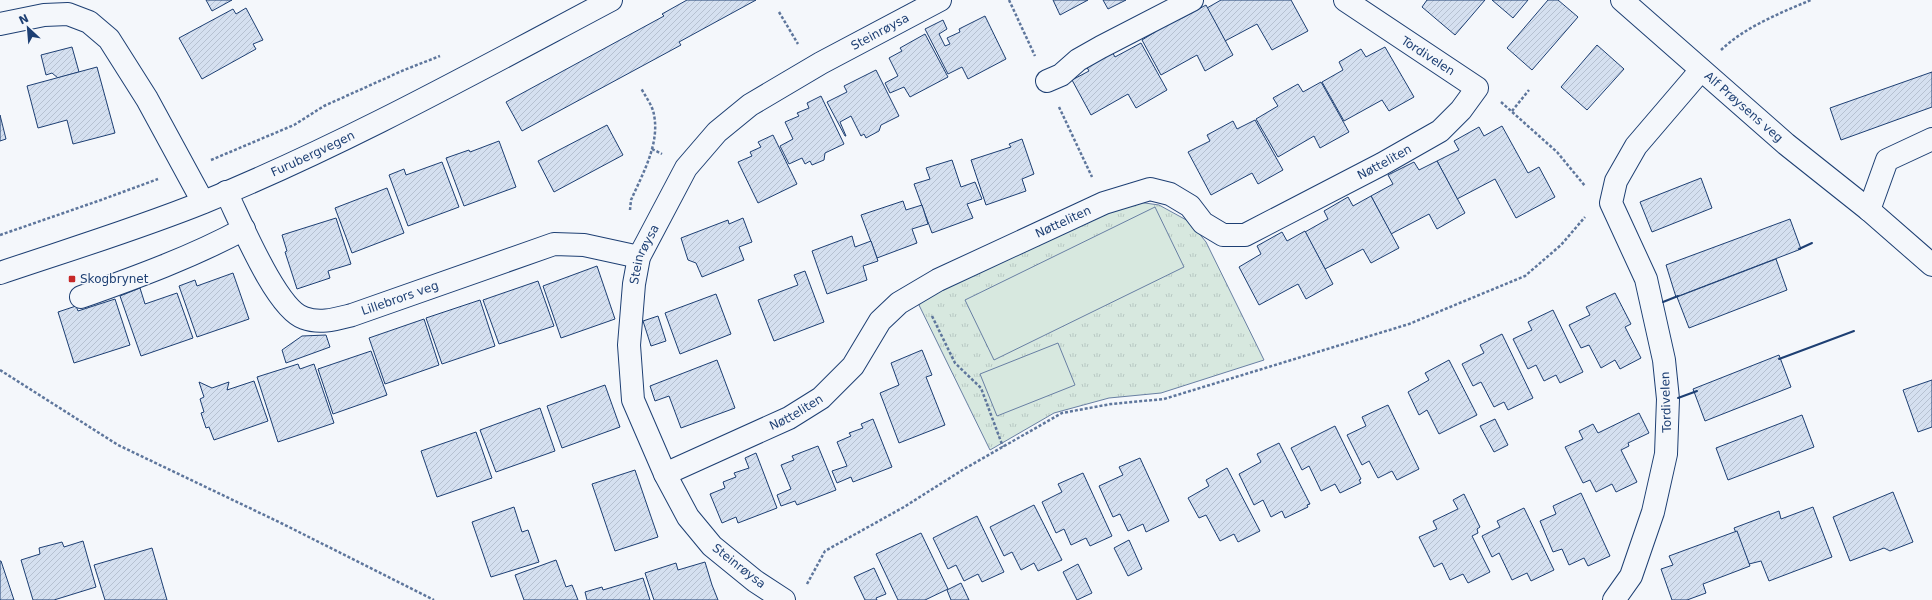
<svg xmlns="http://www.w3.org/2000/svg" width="1932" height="600" viewBox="0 0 1932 600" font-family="'DejaVu Sans',sans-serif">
  <defs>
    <pattern id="park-tufts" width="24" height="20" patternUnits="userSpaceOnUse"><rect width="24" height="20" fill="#d7e8df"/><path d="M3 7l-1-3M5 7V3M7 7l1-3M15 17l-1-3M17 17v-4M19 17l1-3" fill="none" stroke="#b8c8c3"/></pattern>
    <pattern id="building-hatch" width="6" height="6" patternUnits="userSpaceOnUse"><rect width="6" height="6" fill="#d5e0f0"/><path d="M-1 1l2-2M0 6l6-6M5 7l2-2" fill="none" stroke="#b6c1d1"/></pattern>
  </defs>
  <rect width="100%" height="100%" fill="#f4f7fb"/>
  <!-- park -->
  <polygon fill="url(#park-tufts)" stroke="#687fa3" points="1138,202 1159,205 1190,222 1206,242 1264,360 1161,393 1109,398 1054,413 990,450 917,301 1114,210"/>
  <!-- pitch -->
  <g fill="#d7e8df" stroke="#687fa3">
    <polygon points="1155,207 1184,267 994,360 965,300"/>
    <polygon points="1058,343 1075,385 997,416 980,374"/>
  </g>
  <!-- building -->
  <g fill="url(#building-hatch)" stroke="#1d3f73">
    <polygon points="206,0 232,0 212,11"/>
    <polygon points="687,0 756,0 679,42 681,45 522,131 506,102 664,16 662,14"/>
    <polygon points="1053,0 1088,0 1060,15"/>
    <polygon points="1103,0 1126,0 1108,9"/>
    <polygon points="1221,0 1291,0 1308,31 1272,50 1257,24 1225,41 1207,8"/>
    <polygon points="1427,0 1485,0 1455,35 1422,7"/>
    <polygon points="1492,0 1528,0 1513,18"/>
    <polygon points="1548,0 1558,0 1578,17 1532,70 1507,48"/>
    <polygon points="1206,5 1233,55 1205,71 1197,55 1161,75 1142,40 1155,32 1151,26 1178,11 1182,18"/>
    <polygon points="246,8 263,40 253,44 256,49 202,79 179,38 233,9 236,14"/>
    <polygon points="985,16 1006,59 968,79 962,67 948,74 925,29 943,20 947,29 939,34 945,46 950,44 947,38 960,32 959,29"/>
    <polygon points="925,34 948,77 910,97 904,87 890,93 885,83 898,76 889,58 902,51 900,48"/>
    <polygon points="1141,43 1167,90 1136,108 1128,94 1091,115 1072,80 1089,71 1084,62 1110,48 1115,57"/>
    <polygon points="1597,45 1624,69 1587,110 1561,87"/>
    <polygon points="72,47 79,72 58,78 52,73 46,75 41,55"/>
    <polygon points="1385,47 1414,97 1389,111 1382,100 1344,121 1322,82 1343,70 1339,62 1361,49 1366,57"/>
    <polygon points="97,67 115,133 73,144 67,120 38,128 27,86"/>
    <polygon points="876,70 899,116 881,125 879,131 866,138 864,134 861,136 851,116 840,122 846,136 845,136 827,102 847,92 844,86"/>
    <polygon points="1932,72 1932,107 1841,140 1830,108"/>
    <polygon points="1321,82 1349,132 1320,148 1314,136 1278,157 1256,119 1278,106 1273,98 1298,84 1303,92"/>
    <polygon points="821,96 844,144 825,153 824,160 812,165 810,161 805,164 802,158 789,164 780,146 793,139 785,122 799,116 797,113 809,108 807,103"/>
    <polygon points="0,115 6,139 0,141"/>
    <polygon points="1255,120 1283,170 1258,184 1252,173 1211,195 1188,152 1210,141 1207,135 1233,121 1237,129"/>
    <polygon points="607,125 623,155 554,192 538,161"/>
    <polygon points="1502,126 1528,173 1539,167 1555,197 1516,218 1495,179 1457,199 1437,161 1459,150 1454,141 1479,127 1484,136"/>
    <polygon points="773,135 797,184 758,203 738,162 752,156 750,152 761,147 758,142"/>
    <polygon points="1022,139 1034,174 1022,179 1026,191 986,205 971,160 1011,147 1009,144"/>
    <polygon points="499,141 516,187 464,206 446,158 469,150 470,152"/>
    <polygon points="952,160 961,187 975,182 982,199 967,204 973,218 932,233 914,184 930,179 926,168"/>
    <polygon points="1437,161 1465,213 1437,229 1429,214 1391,234 1371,196 1393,184 1388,175 1414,162 1419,170"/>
    <polygon points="442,162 459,207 408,226 389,175 404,169 406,175"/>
    <polygon points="1701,178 1712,208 1652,232 1640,202"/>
    <polygon points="387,188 404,233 352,253 335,208"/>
    <polygon points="1371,196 1399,248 1371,263 1363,249 1325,269 1305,232 1328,219 1324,211 1348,197 1353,206"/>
    <polygon points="903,201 906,210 922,205 928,224 912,229 917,243 877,258 861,215"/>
    <polygon points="336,218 351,264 328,271 330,278 297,289 285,252 287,251 282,235"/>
    <polygon points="743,218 752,242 739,247 744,260 702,277 696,263 688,260 681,238 728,220 729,224"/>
    <polygon points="1790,219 1801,249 1676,297 1666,265"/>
    <polygon points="1305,231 1333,284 1306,299 1298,284 1259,305 1239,267 1261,254 1257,246 1282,232 1287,241"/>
    <polygon points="852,236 855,247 871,241 878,261 863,266 867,280 827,294 812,251"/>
    <polygon points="1776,259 1787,290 1689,328 1677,297"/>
    <polygon points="597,266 615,319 561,338 543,286"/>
    <polygon points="805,271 824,322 774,341 758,300 798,285 794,275"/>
    <polygon points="233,273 249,319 197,337 179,286 195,280 197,286"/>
    <polygon points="538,281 554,326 499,344 483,300"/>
    <polygon points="140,288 145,304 177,293 193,338 141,356 120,296"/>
    <polygon points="1615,293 1631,324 1625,327 1641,358 1620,369 1615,360 1601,368 1589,345 1581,348 1569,325 1590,315 1586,307"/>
    <polygon points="716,294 731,334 680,354 665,313"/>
    <polygon points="115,299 130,345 74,363 58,312 76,306 78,311"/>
    <polygon points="480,300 495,346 442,364 426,318"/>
    <polygon points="1553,310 1583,372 1560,383 1556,375 1544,381 1536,365 1528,369 1513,339 1532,330 1528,322"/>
    <polygon points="658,316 666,341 651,346 643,321"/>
    <polygon points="424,319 439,365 385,384 369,338"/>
    <polygon points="1502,334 1533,398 1508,410 1504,402 1494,407 1481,382 1473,386 1462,364 1484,353 1480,345"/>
    <polygon points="326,335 330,347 286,363 282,350 302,336"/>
    <polygon points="922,350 932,375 926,377 945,425 899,443 880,393 899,385 891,363"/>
    <polygon points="371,351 387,395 333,414 318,369"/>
    <polygon points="1779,355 1791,387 1705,421 1693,389"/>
    <polygon points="717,360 735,408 681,428 669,396 655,401 650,386"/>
    <polygon points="1449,360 1477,415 1439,434 1427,410 1419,415 1408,392 1429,380 1425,373"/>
    <polygon points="298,364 300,369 314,364 334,423 278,442 257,377"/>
    <polygon points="1932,380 1932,427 1918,432 1903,390"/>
    <polygon points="254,381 268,421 214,440 209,427 206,428 201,413 204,412 200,399 204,397 199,382 212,388 229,382 227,390"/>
    <polygon points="605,385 620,427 562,448 547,406"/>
    <polygon points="1388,405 1419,469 1397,480 1392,471 1378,478 1369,461 1362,465 1347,435 1366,426 1362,417"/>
    <polygon points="540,408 555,451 496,472 480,430"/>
    <polygon points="1639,413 1649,433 1628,443 1629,446 1621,450 1637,482 1616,492 1612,484 1596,492 1590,480 1583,483 1565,447 1583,439 1579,431 1593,424 1598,433"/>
    <polygon points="1802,415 1814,447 1728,480 1716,448"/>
    <polygon points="873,419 892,467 853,482 851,477 837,483 832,471 847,466 837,442 851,436 849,433 863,428 861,424"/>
    <polygon points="1495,419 1508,445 1494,452 1480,426"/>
    <polygon points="1335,426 1361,479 1359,480 1361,483 1340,493 1335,484 1321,491 1309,466 1302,470 1291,448"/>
    <polygon points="476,432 492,478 437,497 421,451"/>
    <polygon points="1279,443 1310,504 1307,505 1308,507 1285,518 1282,511 1271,517 1263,500 1254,505 1239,474 1261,462 1257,454"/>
    <polygon points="818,446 836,490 797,505 795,501 781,506 777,495 791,489 781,465 794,460 792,456"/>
    <polygon points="756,453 777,508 738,523 736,517 722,523 710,494 725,488 723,482 736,477 734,473 749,468 745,458"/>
    <polygon points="1140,458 1169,521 1146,532 1143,524 1128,531 1120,514 1113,517 1099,486 1123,475 1119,467"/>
    <polygon points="1227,468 1260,531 1238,542 1234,534 1220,541 1206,515 1199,518 1188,498 1209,486 1206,480"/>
    <polygon points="635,470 658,537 615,551 592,484"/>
    <polygon points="1083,473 1112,536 1090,546 1086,538 1071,545 1064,529 1056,533 1042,502 1062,492 1058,484"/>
    <polygon points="1893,492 1913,542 1890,551 1884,548 1850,561 1833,517"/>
    <polygon points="1581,493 1610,556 1588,566 1584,558 1569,565 1562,549 1553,552 1540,521 1556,514 1553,506"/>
    <polygon points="1464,494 1480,527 1477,529 1478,533 1472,536 1490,572 1468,583 1463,574 1450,580 1442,563 1434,567 1419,537 1437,529 1433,521 1458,509 1453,500"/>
    <polygon points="1034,505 1062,560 1038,571 1034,563 1021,570 1012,552 1004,556 990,527"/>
    <polygon points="514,507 522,532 528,530 539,562 491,577 472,522"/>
    <polygon points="1813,507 1832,557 1769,581 1761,561 1749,564 1734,528 1779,511 1781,519"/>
    <polygon points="1524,508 1554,570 1531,581 1527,573 1512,580 1499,553 1492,557 1482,536 1500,527 1497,521"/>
    <polygon points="977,516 1004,572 982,582 978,574 964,581 956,565 948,569 933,538"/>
    <polygon points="1737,531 1750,566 1703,584 1706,593 1687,600 1672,600 1661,569 1673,565 1669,556"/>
    <polygon points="921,533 948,589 925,600 898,600 876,554"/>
    <polygon points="1129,540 1142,569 1128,576 1114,548"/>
    <polygon points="83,541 96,587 54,600 33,600 21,560 40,554 39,548 62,542 64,547"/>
    <polygon points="152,548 167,600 105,600 94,565"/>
    <polygon points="556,560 566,587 572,585 578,600 524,600 515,575"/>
    <polygon points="0,561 1,561 14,600 0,600"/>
    <polygon points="705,562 712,585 718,600 654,600 645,573 676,563 678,570"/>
    <polygon points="1078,564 1092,593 1077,600 1063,572"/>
    <polygon points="874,568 886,594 876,598 877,600 865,600 854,577"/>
    <polygon points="643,578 650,600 587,600 585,592 602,587 603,590"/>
    <polygon points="961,583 969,600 951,600 947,590"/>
  </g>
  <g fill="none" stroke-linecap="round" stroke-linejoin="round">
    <defs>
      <g id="minor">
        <path id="s1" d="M1622 0 1786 144 1869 210 1932 265"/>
        <polyline points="0,24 44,15 68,14 89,22 109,39 147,99 203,202"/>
        <polyline points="1047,81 1061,75 1078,60 1101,47 1192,0"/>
        <path id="s2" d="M226 192C240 220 276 309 304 318 320 324 336 319 352 315L554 244 584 245 639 257"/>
        <polyline points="1869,210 1887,160 1932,139"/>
        <path d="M81 297C137 277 192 257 244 229"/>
        <path id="s3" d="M665 474 789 418 821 398 853 366 880 321 899 303 938 280 1104 203 1150 189 1170 194 1190 206 1203 223 1223 235H1245L1382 164 1440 131 1461 110 1477 88 1345 0"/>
        <path id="s4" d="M784 600 755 581 712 546 688 517 665 474 633 400 629 345 634 284 639 257 686 168 717 132 750 105 821 63 940 0"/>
        <polyline points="1614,600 1631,576 1653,512 1666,454 1668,399 1664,360 1646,279 1611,203 1616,181 1636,146 1701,70"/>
      </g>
      <g id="major">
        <path id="s5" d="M0 273C68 250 137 229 204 202 344 145 477 71 611 0"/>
      </g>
    </defs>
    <!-- minor casing -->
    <use href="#minor" stroke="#1d3f73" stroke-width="24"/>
    <!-- major casing -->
    <use href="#major" stroke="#1d3f73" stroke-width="24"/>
    <!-- path -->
    <g stroke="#5e769c" stroke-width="2.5" stroke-dasharray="3 2" stroke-linecap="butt">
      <polyline points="1009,0 1035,56"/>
      <polyline points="779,12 798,44"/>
      <path d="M1721 50C1745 27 1780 13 1811 0"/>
      <polyline points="1501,102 1557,152 1585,186"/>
      <polyline points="1059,107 1092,177"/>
      <polyline points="1512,111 1529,90"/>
      <polyline points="652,149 662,154"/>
      <polyline points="211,160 294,125 324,106 404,70 440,56"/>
      <path d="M630 210 631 200C642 175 660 144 654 115 653 106 645 96 641 88"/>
      <polyline points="0,235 101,200 158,179"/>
      <polyline points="932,316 955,363 981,388 1003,447"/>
      <polyline points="0,370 118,445 283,524 434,600"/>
      <polyline points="807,584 825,551 904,507 964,469 1062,413 1111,404 1164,399 1409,324 1525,276 1561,245 1585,217"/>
    </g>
    <!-- minor -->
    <use href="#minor" stroke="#f4f7fb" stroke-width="22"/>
    <!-- major -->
    <use href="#major" stroke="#f4f7fb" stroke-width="22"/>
    <!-- wall -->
    <g stroke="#1d3f73" stroke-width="2">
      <polyline points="1799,249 1812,243"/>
      <polyline points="1663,302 1678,296"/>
      <polyline points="1779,359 1854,331"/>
      <polyline points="1678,398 1697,391"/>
    </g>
  </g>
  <!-- markers -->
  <rect fill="#c62828" stroke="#f4f7fb" stroke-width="1.5" x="68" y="275" width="8" height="8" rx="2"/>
  <g text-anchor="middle" stroke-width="3" stroke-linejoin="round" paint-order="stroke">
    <!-- street labels -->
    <g font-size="12" fill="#1d3f73" stroke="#f4f7fb">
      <text dy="4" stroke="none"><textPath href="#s4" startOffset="741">Steinrøysa</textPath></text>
      <text transform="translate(1428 56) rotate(33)" y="4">Tordivelen</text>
      <text dy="4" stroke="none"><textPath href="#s1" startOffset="162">Alf Prøysens veg</textPath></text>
      <text dy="4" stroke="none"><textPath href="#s5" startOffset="335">Furubergvegen</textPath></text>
      <text dy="4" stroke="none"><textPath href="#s3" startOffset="842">Nøtteliten</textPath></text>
      <text dy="4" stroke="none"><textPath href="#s3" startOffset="481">Nøtteliten</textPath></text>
      <text dy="4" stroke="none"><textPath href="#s4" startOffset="405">Steinrøysa</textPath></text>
      <text dy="4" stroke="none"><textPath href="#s2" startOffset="250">Lillebrors veg</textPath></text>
      <text transform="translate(1666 402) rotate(-92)" y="4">Tordivelen</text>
      <text dy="4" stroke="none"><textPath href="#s3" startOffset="145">Nøtteliten</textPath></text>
      <text transform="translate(739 566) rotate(38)" y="4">Steinrøysa</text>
    </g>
    <!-- poi labels -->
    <g font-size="12" fill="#1d3f73" stroke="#f4f7fb" text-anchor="start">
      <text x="80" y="283">Skogbrynet</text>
    </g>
  </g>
  <!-- north arrow -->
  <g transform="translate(28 28) rotate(334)" stroke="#f4f7fb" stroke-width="3" paint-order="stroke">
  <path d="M0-3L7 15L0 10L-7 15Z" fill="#1d3f73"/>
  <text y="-6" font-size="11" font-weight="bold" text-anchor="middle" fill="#1d3f73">N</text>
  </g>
</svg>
